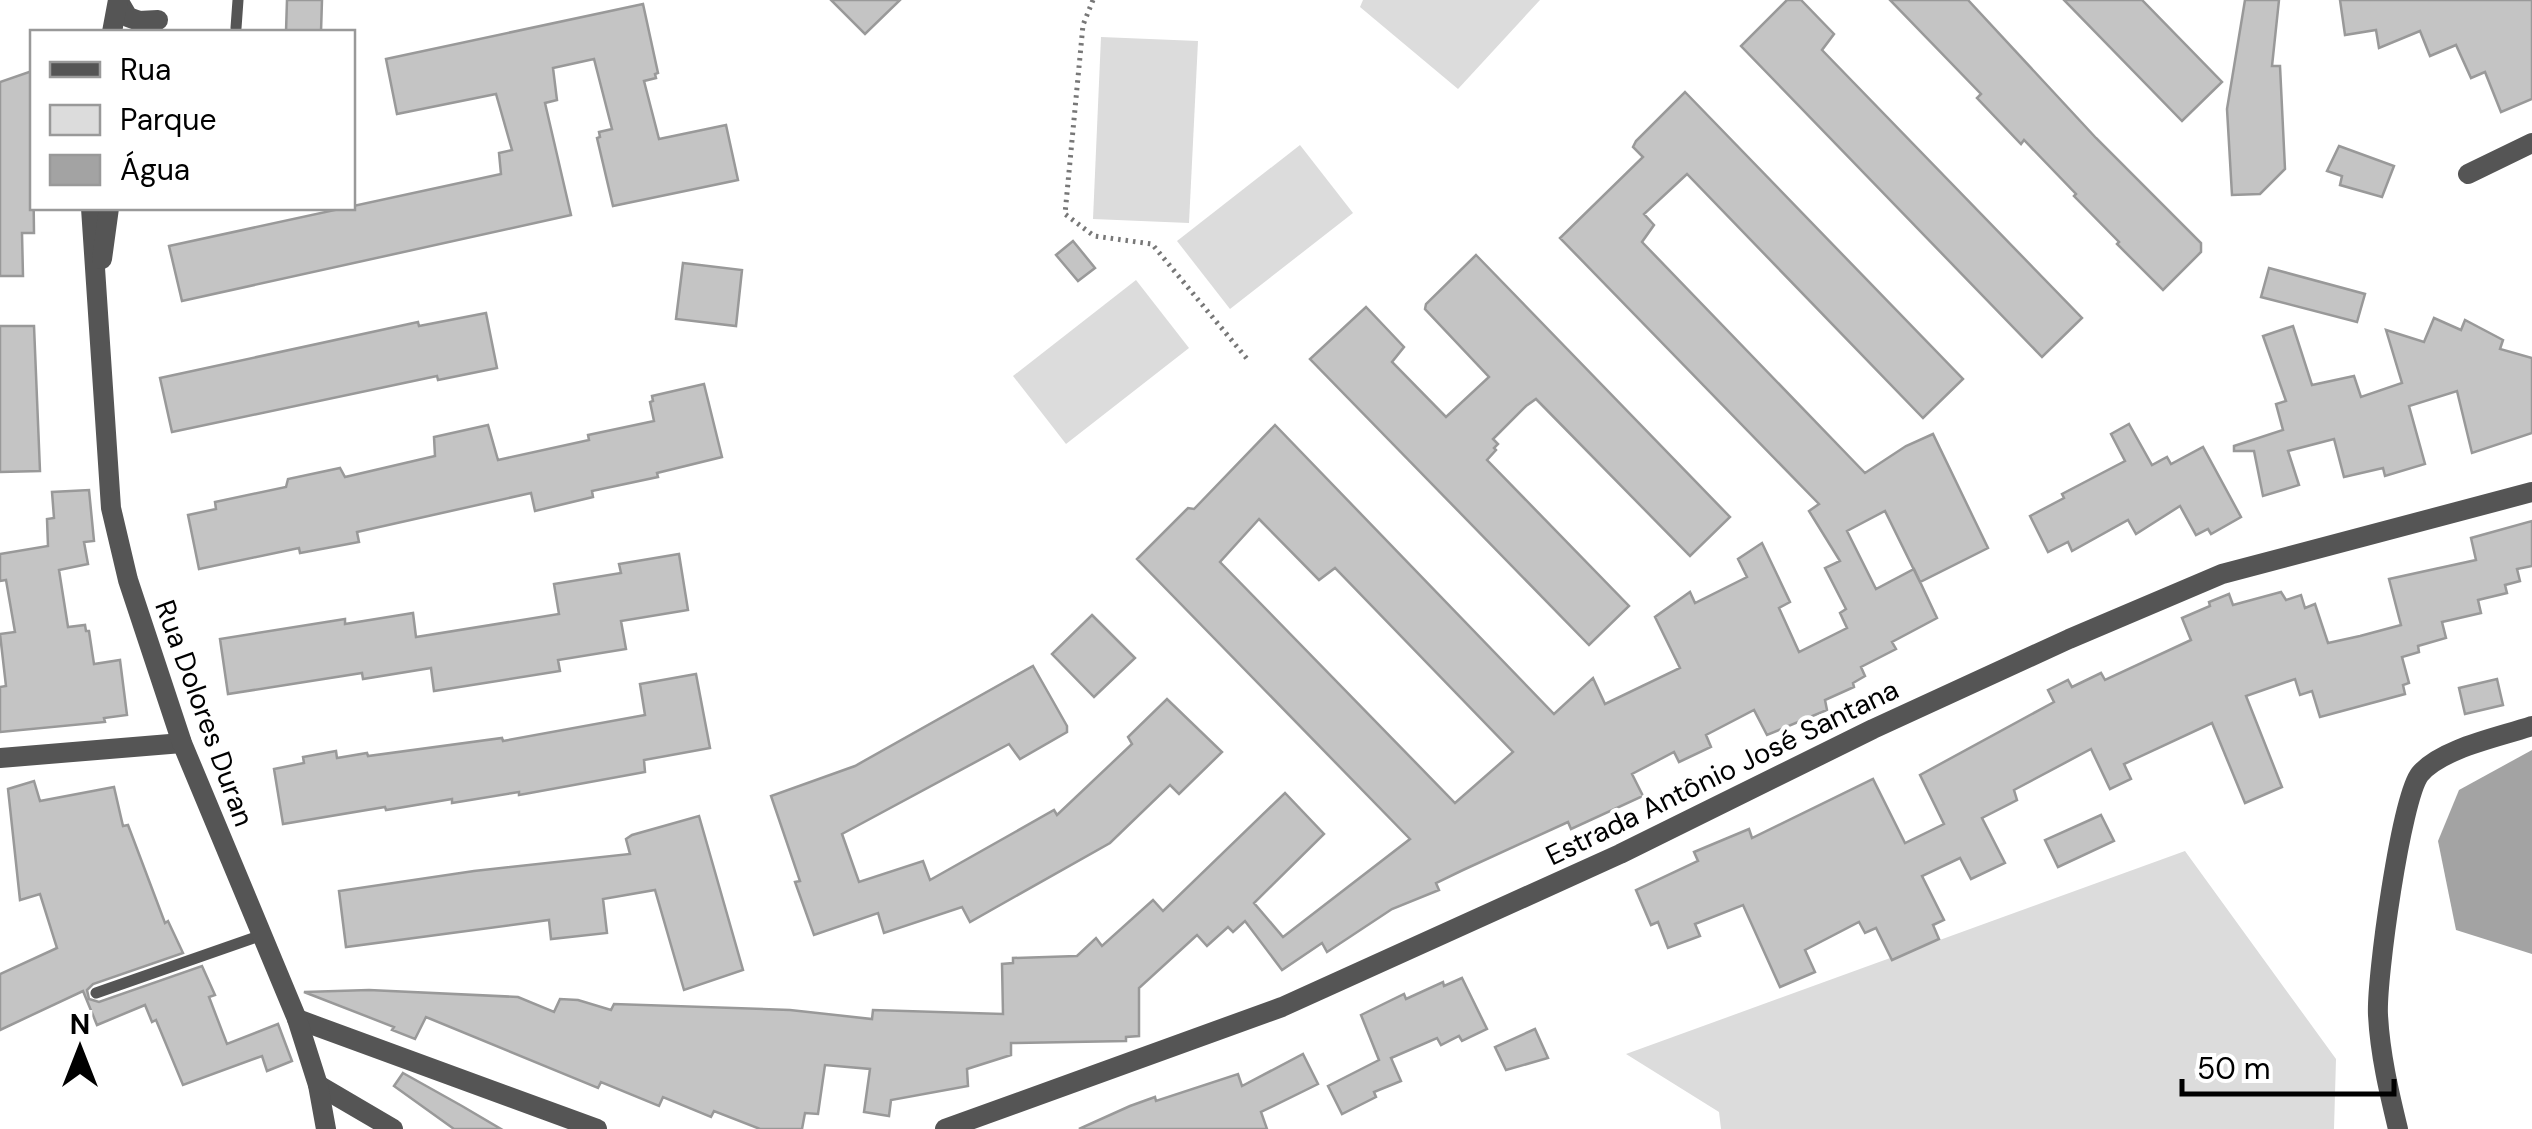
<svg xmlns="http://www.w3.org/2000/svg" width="2532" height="1129" viewBox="0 0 2532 1129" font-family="'DM Sans',sans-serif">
  <rect width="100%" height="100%" fill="#fff"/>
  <!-- green -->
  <g fill="#dcdcdc">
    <polygon points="1363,0 1540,0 1458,89 1360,7"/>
    <polygon points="1101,37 1198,41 1189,223 1093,219"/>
    <polygon points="1300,145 1353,213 1230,309 1177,241"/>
    <polygon points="1136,280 1189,348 1066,444 1013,376"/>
    <polygon points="2185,851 2336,1059 2334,1129 1721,1129 1719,1112 1626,1054"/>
  </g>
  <!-- water -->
  <polygon fill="#a3a3a3" points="2532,750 2532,954 2456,930 2438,841 2459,790"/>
  <!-- building -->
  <g fill="#c4c4c4" stroke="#999" stroke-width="2.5" fill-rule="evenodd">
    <polygon points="287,0 322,0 321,32 286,32"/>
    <polygon points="831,0 900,0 865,34"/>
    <polygon points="1787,0 1801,0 1834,34 1822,50 2082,318 2042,357 1741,46"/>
    <polygon points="1890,0 1968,0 2096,138 2201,243 2201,252 2163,290 2117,244 2119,242 2074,196 2076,194 2024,140 2021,144 1977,98 1981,94"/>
    <polygon points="2064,0 2142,0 2222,82 2182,121"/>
    <polygon points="2245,0 2279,0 2272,66 2280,66 2285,169 2260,194 2232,195 2227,109"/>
    <polygon points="2340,0 2532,0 2532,99 2501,112 2485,72 2471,78 2456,45 2430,56 2420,31 2379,48 2376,30 2345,35"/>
    <polygon points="643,4 658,73 655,74 656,78 644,81 659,139 726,125 738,180 613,206 597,138 600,137 599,132 612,129 594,59 553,68 557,100 545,103 571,215 182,301 169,246 501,174 499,153 512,150 496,94 397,114 386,59"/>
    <polygon points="32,71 34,233 22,233 23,276 0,276 0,82"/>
    <path d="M1685 92 1963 379 1923 418 1687 174 1644 214 1654 225 1642 242 1865 473 1906 446 1933 434 1988 548 1920 582 1885 511 1847 531 1876 589 1914 569 1937 618 1892 642 1896 649 1861 667 1865 676 1853 683 1854 687 1825 700 1827 710 1767 735 1754 710 1706 735 1711 747 1679 762 1674 752 1632 774 1643 796 1571 829 1568 822 1463 870 1436 883 1439 890 1392 909 1327 952 1322 943 1282 970 1245 921 1233 932 1228 927 1207 946 1197 935 1139 988V1036L1126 1037V1041L1011 1043V1055L967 1069 968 1086 891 1100 889 1116 864 1112 870 1069 825 1065 818 1114 805 1113 802 1129H760L714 1111 711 1117 663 1097 659 1106 601 1082 598 1088 426 1017 415 1039 392 1030 394 1027 304 992 369 990 518 997 554 1012 560 999 578 1000 611 1010 614 1004 790 1010 872 1019 873 1010 1003 1014 1002 964 1013 963V958L1077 956 1096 938 1102 946 1153 900 1163 911 1285 793 1324 834 1254 903 1283 937 1410 839 1137 559 1188 508 1194 509 1275 425 1554 714 1593 678 1605 704 1680 668 1655 617 1690 592 1695 603 1747 577 1738 559 1762 543 1790 602 1779 608 1799 652 1847 628 1840 613 1846 609 1825 568 1840 561 1809 511 1819 504 1560 238 1643 157 1633 147 1636 141ZM1259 519 1319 580 1335 568 1513 752 1455 803 1220 562Z"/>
    <polygon points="2339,146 2394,166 2382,197 2340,185 2342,176 2327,171"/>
    <polygon points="1073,241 1095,268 1078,281 1056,255"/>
    <polygon points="1476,255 1730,517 1690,556 1536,399 1526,406 1493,439 1498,444 1494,448 1496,450 1487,460 1629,606 1589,645 1310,359 1366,307 1404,347 1392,362 1446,417 1489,377 1425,309 1426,304"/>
    <polygon points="683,263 742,270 736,326 676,319"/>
    <polygon points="2269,268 2365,294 2357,322 2261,297"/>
    <polygon points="486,313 497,368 438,380 437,376 172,432 160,378 418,322 419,326"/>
    <polygon points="2434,318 2461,330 2465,320 2503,340 2500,349 2532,358 2532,433 2472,453 2457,391 2409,406 2425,464 2385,476 2383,468 2344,477 2334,439 2288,451 2299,485 2263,496 2254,451 2234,451 2234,446 2283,430 2276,404 2286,401 2263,336 2293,326 2312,385 2354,376 2361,397 2402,383 2386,330 2424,342"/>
    <polygon points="0,326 34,326 40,471 0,472"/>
    <polygon points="704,384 722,457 657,473 658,477 592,491 593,497 535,511 531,493 357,532 359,542 300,553 299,548 199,569 188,515 216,509 215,502 286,487 288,479 340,468 345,477 435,456 434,437 488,425 498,460 589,440 588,435 654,421 650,402 653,401 652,396"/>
    <polygon points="2129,424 2152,465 2167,457 2171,464 2203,447 2241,517 2211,534 2208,529 2196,535 2180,506 2136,534 2128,520 2072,551 2068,542 2048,552 2030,516 2064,498 2062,494 2125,461 2111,434"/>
    <polygon points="89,490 94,541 84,542 88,564 59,570 68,627 85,625 86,631 89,631 94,664 120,660 127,715 104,718 105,722 0,732 0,687 6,686 0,634 15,632 6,580 0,581 0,554 48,546 47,519 54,518 52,492"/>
    <polygon points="2532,521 2532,566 2517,569 2520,581 2505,585 2507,593 2478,600 2481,613 2442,622 2446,638 2418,646 2419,652 2402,657 2409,683 2403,685 2405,694 2320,717 2312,691 2300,695 2295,679 2246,696 2282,787 2245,803 2212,723 2124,764 2131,779 2110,789 2091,749 2014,790 2017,800 1982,818 2005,863 1971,879 1960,858 1922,876 1944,920 1933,925 1939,939 1892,960 1876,928 1865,933 1859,922 1805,950 1815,972 1780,987 1743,905 1695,924 1700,936 1668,948 1658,922 1651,925 1636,890 1698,861 1694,852 1749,829 1752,838 1873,779 1905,843 1944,824 1920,775 2054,702 2048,690 2068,680 2072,687 2101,673 2105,680 2191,640 2182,618 2210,606 2209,602 2229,594 2233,605 2281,592 2286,600 2301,595 2305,608 2315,604 2328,643 2360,636 2401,625 2389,579 2476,560 2471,538"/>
    <polygon points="679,554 688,610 621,621 626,649 558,660 560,671 434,691 431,668 363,679 362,673 228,694 220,639 345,619 345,624 413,613 416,637 559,614 554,584 621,573 619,564"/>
    <polygon points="1092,615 1135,658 1094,697 1052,654"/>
    <polygon points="1033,666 1067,726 1067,732 1020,759 1009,744 842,834 859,882 923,861 930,880 1054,810 1057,815 1132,744 1128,737 1167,699 1222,752 1179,794 1170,785 1110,843 970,922 962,907 884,933 878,913 814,935 795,882 800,881 771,796 855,766"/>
    <polygon points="696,674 710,748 644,760 645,772 519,795 519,792 452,803 452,799 386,810 385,807 283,824 274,769 304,763 303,757 336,751 337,758 367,753 368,756 502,738 503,741 645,715 640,684"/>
    <polygon points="2497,679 2503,705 2465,714 2459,688"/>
    <polygon points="34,781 40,801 114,787 123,826 128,825 165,923 168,921 183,953 93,984 87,990 89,999 99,1002 202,966 215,995 209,997 227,1044 278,1024 292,1061 267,1071 262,1056 183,1085 156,1020 152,1022 145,1005 97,1025 83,991 0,1030 0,974 57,948 40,894 20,900 8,789"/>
    <polygon points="2101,815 2114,841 2058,867 2045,840"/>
    <polygon points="699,816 743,970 684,990 655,890 603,899 607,933 551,939 549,920 346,947 339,891 474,871 630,854 626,839 632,835"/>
    <polygon points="1462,978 1487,1029 1462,1041 1459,1036 1441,1045 1437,1038 1391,1058 1401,1081 1374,1092 1376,1097 1342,1114 1328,1086 1379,1060 1361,1015 1404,994 1406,999 1443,982 1444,986"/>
    <polygon points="1535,1029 1548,1058 1506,1070 1495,1047"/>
    <polygon points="1303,1054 1318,1084 1261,1112 1267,1129 1079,1129 1130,1106 1155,1097 1156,1101 1238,1074 1242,1086"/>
    <polygon points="403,1073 462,1106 501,1129 454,1129 394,1086"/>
  </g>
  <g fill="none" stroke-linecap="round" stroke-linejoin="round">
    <!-- path -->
    <polyline stroke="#777" stroke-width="5" stroke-dasharray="2.5 5" stroke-linecap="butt" points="1093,0 1083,25 1065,214 1094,236 1152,244 1248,360"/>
    <!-- service -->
    <g stroke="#555" stroke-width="11">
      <polyline points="236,28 238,0"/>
      <polyline points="96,993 262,935"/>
    </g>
    <!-- minor -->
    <g stroke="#555" stroke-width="20">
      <polyline points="2468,174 2532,143"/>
      <polyline points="0,758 182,743"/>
      <polyline points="297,1019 597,1129"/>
      <polyline points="318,1085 393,1129"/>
      <polyline points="945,1129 1282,1007 1620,854 1873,729 2069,639 2222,574 2532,492"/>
      <path d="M2398 1129C2389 1092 2380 1054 2378 1015 2376 980 2401 798 2420 774 2442 748 2500 737 2532 726"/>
    </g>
    <!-- tertiary -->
    <g stroke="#555" stroke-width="20">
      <polyline points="118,0 128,17 139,21 158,20"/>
      <polyline points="112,32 118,0"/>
      <polyline points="91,208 111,508 128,580 182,743 297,1019 318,1085 326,1129"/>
      <polyline points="102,259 109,208"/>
    </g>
  </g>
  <g text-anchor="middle" stroke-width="9" stroke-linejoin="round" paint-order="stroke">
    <!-- street labels -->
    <g font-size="28" fill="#000" stroke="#fff">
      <text transform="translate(205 713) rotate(70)" y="10">Rua Dolores Duran</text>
      <text transform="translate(1722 772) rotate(-26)" y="10">Estrada Antônio José Santana</text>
    </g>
  </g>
  <!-- legend -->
  <rect x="30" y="30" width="325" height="180" fill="#ffffff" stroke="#999999" stroke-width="2.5"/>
  <rect x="50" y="62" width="50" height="15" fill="#555555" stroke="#999999" stroke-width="2.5"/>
  <text x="120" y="80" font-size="30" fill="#000000">Rua</text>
  <rect x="50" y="105" width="50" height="30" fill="#dcdcdc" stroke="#999999" stroke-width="2.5"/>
  <text x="120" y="130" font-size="30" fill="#000000">Parque</text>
  <rect x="50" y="155" width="50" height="30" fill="#a3a3a3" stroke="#999999" stroke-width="2.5"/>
  <text x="120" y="180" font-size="30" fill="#000000">Água</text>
  <!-- north arrow -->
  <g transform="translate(80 1049)" stroke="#ffffff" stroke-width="8" paint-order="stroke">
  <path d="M0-8L18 38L0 25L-18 38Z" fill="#000000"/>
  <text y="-15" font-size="28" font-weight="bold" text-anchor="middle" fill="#000000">N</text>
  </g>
  <!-- scale -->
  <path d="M2182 1079v15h212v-15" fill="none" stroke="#000000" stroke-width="5"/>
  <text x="2197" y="1079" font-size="30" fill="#000000" stroke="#ffffff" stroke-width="8" paint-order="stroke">50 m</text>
</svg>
